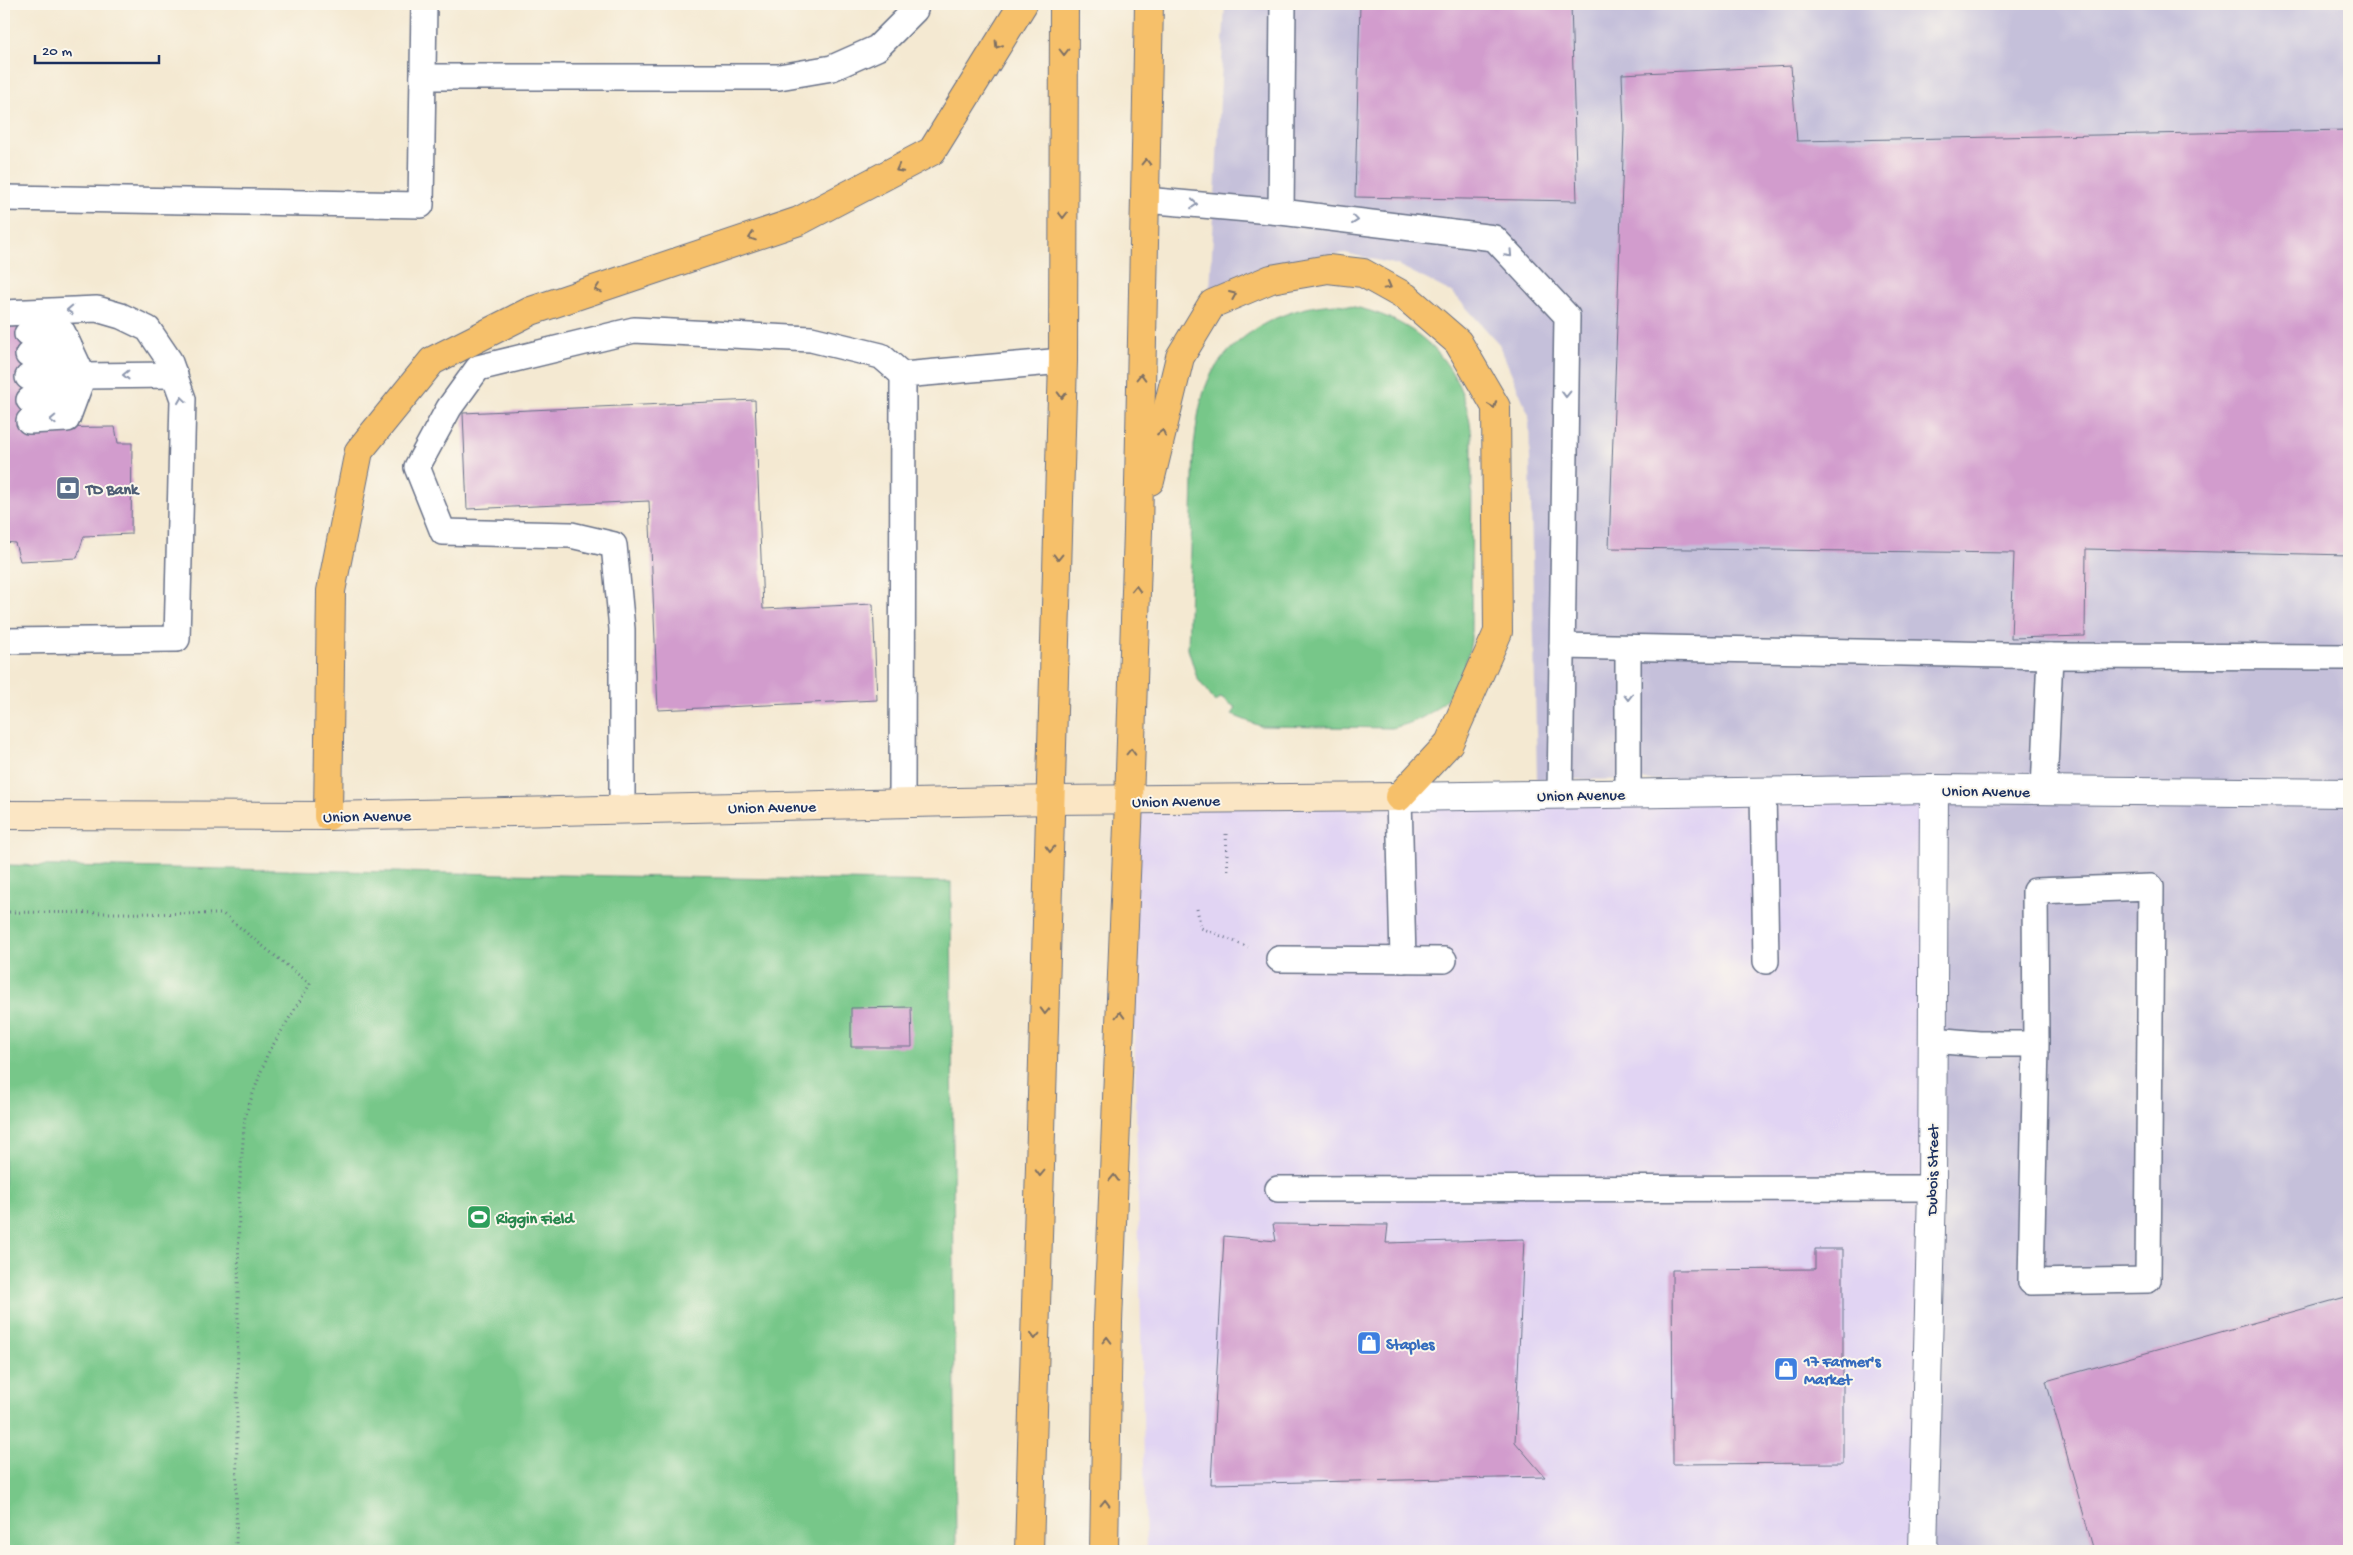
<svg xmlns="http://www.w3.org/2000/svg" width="2353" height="1555" viewBox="0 0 2353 1555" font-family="'Gochi Hand',sans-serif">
  <rect width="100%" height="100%" fill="#fbf7ec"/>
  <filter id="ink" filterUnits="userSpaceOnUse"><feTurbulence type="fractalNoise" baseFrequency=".02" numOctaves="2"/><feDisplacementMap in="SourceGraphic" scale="10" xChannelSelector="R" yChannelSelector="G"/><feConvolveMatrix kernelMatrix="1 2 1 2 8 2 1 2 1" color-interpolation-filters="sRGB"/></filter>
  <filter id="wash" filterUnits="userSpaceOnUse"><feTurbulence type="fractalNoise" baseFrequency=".0096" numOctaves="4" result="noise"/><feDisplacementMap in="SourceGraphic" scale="20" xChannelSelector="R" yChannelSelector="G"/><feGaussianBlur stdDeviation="1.12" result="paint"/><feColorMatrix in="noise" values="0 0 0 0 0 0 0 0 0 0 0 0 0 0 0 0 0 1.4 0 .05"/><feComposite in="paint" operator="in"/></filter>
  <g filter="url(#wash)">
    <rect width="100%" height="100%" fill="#f4e9d2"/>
    <!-- built -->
    <polygon fill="#e1d4f3" points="1934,789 1952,1551 1146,1551 1129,801"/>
    <!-- industrial -->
    <polygon fill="#c5c0da" points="1225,4 2349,4 2349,1551 1926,1551 1936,783 1537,779 1529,415 1499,344 1453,293 1398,265 1345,253 1285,260 1210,291"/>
    <!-- green -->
    <g fill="#77c789" stroke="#497b74">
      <path d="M1337 304C1413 314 1465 359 1472 438L1471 641C1463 688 1440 718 1392 728L1260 726 1232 715 1236 708 1221 697 1215 702 1197 678 1188 649 1194 446C1197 421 1200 393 1213 371 1240 329 1288 306 1337 304Z"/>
      <polygon points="4,865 951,882 956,1551 4,1551"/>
    </g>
    <g id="blocks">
      <!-- building -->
      <g fill="#d29ccd">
        <polygon points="1360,4 1571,4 1577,201 1355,197"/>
        <polygon points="1791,66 1797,141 2349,130 2349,555 2086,549 2085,636 2011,638 2014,553 1609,548 1624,129 1622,74"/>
        <polygon points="27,325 29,428 115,427 118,443 132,443 131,534 84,536 77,558 20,561 15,543 4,542 4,326"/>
        <polygon points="755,400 763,609 873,604 877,700 658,710 649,501 467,509 463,413"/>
        <polygon points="911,1007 912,1047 851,1047 851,1008"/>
        <polygon points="1273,1224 1388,1225 1386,1243 1524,1239 1515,1442 1545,1477 1211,1484 1224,1236 1276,1241"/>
        <polygon points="1815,1249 1843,1249 1843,1463 1673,1464 1672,1270 1815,1269"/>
        <polygon points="2349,1296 2349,1551 2094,1551 2046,1381"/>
      </g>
    </g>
  </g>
  <g filter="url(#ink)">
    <use href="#blocks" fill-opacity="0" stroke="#677087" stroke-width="1"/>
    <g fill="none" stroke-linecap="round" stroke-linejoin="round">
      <defs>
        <g id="lane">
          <polyline points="423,77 779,77 832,68 877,48 915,10 916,4"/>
          <polyline points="4,198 421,205 424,4"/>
          <polyline points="1145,200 1281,212 1494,238 1567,316 1560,794"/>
          <polyline points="1281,212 1283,4"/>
          <polyline points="4,313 97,309 121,316 148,329 169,360 183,399 177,639 4,641"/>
          <polyline points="27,334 63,333 83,376 175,375"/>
          <polyline points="28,355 55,355 81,375"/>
          <polyline points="28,377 83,376"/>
          <polyline points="29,400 61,401 79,380"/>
          <polyline points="29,421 67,419 83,376"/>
          <polyline points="1562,646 2050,656 2349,657"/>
          <polyline points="1628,648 1628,793"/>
          <polyline points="2044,790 2050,656"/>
          <polyline points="1763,791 1766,961"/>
          <polyline points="1399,797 1403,960"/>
          <polyline points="902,803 903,375 1063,361"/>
          <polyline points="622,810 622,629 614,545 571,535 443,532 417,467 449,408 478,368 634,330 811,339 881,356 903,375"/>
          <polyline points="1279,959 1444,960"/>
          <polyline points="1933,1040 1979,1044 2036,1044 2035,891 2151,887 2148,1280 2031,1282 2036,1044"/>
          <polyline points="1278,1189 1932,1188"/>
        </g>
        <g id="street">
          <polyline points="1399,797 1934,789 2349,793"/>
          <polyline points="1923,1551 1932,1188 1934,789"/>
        </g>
        <polyline id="secondary" points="4,815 328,816 1052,800 1399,797"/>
        <g id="highway">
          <polyline points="1150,481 1180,357 1212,304 1271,279 1328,269 1363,273 1406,297 1458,342 1496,407 1498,632 1449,743 1399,797"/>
          <polyline points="328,816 331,591 359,451 432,361 531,311 799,221 932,151 1023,4"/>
          <polyline points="1029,1551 1063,361 1064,4"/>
          <polyline points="1104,1551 1108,1322 1129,801 1138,531 1149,4"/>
        </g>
      </defs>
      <!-- lane casing -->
      <use href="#lane" stroke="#677087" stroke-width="28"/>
      <!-- street casing -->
      <use href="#street" stroke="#677087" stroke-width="30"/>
      <!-- secondary casing -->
      <use href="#secondary" stroke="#677087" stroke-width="30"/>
      <!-- highway casing -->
      <use href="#highway" stroke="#677087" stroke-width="30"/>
      <!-- path -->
      <g stroke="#677087" stroke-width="3" stroke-dasharray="1 4" stroke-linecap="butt">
        <polyline points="1226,834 1228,873"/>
        <polyline points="1197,909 1201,928 1248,947"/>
        <polyline points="4,912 223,914 310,984 267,1055 245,1116 239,1192 236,1551"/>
      </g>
      <!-- lane -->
      <use href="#lane" stroke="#fff" stroke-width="25"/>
      <!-- street -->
      <use href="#street" stroke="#fff" stroke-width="28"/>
      <!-- secondary -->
      <use href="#secondary" stroke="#fbe6c4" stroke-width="28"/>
      <!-- highway -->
      <use href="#highway" stroke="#f6c06b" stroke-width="28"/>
    </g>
    <!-- one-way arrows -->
    <defs><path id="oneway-chevron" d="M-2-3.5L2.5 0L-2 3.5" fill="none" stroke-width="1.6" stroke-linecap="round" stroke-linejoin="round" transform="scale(1.25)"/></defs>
    <g stroke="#7e7064">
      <use href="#oneway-chevron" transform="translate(998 45) rotate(122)"/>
      <use href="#oneway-chevron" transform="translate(1064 52) rotate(90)"/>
      <use href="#oneway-chevron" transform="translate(1146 162) rotate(-89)"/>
      <use href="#oneway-chevron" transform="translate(899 169) rotate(152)"/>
      <use href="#oneway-chevron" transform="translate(1063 215) rotate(90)"/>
      <use href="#oneway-chevron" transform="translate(752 237) rotate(161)"/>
      <use href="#oneway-chevron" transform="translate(1388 286) rotate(29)"/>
      <use href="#oneway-chevron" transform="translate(598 289) rotate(161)"/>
      <use href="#oneway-chevron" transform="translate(1233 295) rotate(-23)"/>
      <use href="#oneway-chevron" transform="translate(1141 377) rotate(-89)"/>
      <use href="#oneway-chevron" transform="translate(1062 395) rotate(91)"/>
      <use href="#oneway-chevron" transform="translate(1493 405) rotate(69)"/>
      <use href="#oneway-chevron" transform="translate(1162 433) rotate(-76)"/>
      <use href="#oneway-chevron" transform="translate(1058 557) rotate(91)"/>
      <use href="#oneway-chevron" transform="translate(1136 589) rotate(-88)"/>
      <use href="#oneway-chevron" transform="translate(1131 752) rotate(-88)"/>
      <use href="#oneway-chevron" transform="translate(1050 849) rotate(92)"/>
      <use href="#oneway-chevron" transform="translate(1045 1011) rotate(92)"/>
      <use href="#oneway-chevron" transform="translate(1120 1015) rotate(-88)"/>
      <use href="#oneway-chevron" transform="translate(1040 1173) rotate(92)"/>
      <use href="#oneway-chevron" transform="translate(1114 1178) rotate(-88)"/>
      <use href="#oneway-chevron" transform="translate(1035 1336) rotate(92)"/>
      <use href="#oneway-chevron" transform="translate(1107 1340) rotate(-89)"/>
      <use href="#oneway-chevron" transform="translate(1105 1503) rotate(-89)"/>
    </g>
    <g stroke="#8d97ae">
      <use href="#oneway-chevron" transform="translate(1194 204) rotate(5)"/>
      <use href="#oneway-chevron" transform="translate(1355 220) rotate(7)"/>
      <use href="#oneway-chevron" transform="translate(1509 254) rotate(47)"/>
      <use href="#oneway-chevron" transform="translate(70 310) rotate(178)"/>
      <use href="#oneway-chevron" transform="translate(126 375) rotate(179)"/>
      <use href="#oneway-chevron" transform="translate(1566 394) rotate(91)"/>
      <use href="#oneway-chevron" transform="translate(182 400) rotate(-98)"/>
      <use href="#oneway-chevron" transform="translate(53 420) rotate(178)"/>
      <use href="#oneway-chevron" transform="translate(1628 697) rotate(90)"/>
    </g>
  </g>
  <!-- icons -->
  <defs>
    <symbol id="bank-square" viewBox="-11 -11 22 22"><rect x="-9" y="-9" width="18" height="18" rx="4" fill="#5c6f8a" stroke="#fbf7ec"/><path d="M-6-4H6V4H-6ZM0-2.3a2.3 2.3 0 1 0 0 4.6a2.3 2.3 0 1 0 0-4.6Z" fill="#fff"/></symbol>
    <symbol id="stadium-square" viewBox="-11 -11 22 22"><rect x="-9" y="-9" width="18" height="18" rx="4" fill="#2e9e5b" stroke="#fbf7ec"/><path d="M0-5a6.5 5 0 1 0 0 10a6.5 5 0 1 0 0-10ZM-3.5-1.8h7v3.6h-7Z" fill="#fff"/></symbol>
    <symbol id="shop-square" viewBox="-11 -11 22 22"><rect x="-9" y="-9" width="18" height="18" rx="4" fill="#3f7fe0" stroke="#fbf7ec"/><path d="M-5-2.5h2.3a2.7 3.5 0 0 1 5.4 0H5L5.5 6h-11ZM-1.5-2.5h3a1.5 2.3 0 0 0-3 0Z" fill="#fff"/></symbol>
  </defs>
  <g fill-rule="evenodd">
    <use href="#bank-square" x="54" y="474" width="28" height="28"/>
    <use href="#stadium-square" x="465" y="1203" width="28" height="28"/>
    <use href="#shop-square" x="1355" y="1329" width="28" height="28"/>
    <use href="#shop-square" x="1772" y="1355" width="28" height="28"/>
  </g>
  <g text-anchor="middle" stroke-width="4" stroke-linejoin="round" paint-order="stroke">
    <!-- service labels -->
    <g font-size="16" font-weight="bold" fill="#4e5e75" stroke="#fbf7ec" text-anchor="start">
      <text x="86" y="494">TD Bank</text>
    </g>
    <!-- street labels -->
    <g font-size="16" fill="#1b2f5e" stroke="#fbf7ec">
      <text transform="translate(1986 790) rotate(1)" y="6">Union Avenue</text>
      <text transform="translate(1581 794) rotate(-1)" y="6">Union Avenue</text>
      <text transform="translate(1176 800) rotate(-1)" y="6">Union Avenue</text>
      <text transform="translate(772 806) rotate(-1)" y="6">Union Avenue</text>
      <text transform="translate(367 815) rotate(-1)" y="6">Union Avenue</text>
      <text transform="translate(1931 1170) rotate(-89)" y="6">Dubois Street</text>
    </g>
    <!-- leisure labels -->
    <g font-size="16" font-weight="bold" fill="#27864d" stroke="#fbf7ec" text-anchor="start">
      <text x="496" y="1223">Riggin Field</text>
    </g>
    <!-- shop labels -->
    <g font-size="16" font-weight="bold" fill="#366cbe" stroke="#fbf7ec" text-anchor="start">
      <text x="1386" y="1349">Staples</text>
      <text x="1804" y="1366">17 Farmer's<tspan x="1804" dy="18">Market</tspan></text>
    </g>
  </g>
  <!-- margin -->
  <rect width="2353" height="1555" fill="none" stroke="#fbf7ec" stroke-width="20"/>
  <!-- scale -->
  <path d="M35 55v8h124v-8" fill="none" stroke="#1b2f5e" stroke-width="2.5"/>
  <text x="42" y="55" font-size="15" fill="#1b2f5e" stroke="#fbf7ec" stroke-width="4" paint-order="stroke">20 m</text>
</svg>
